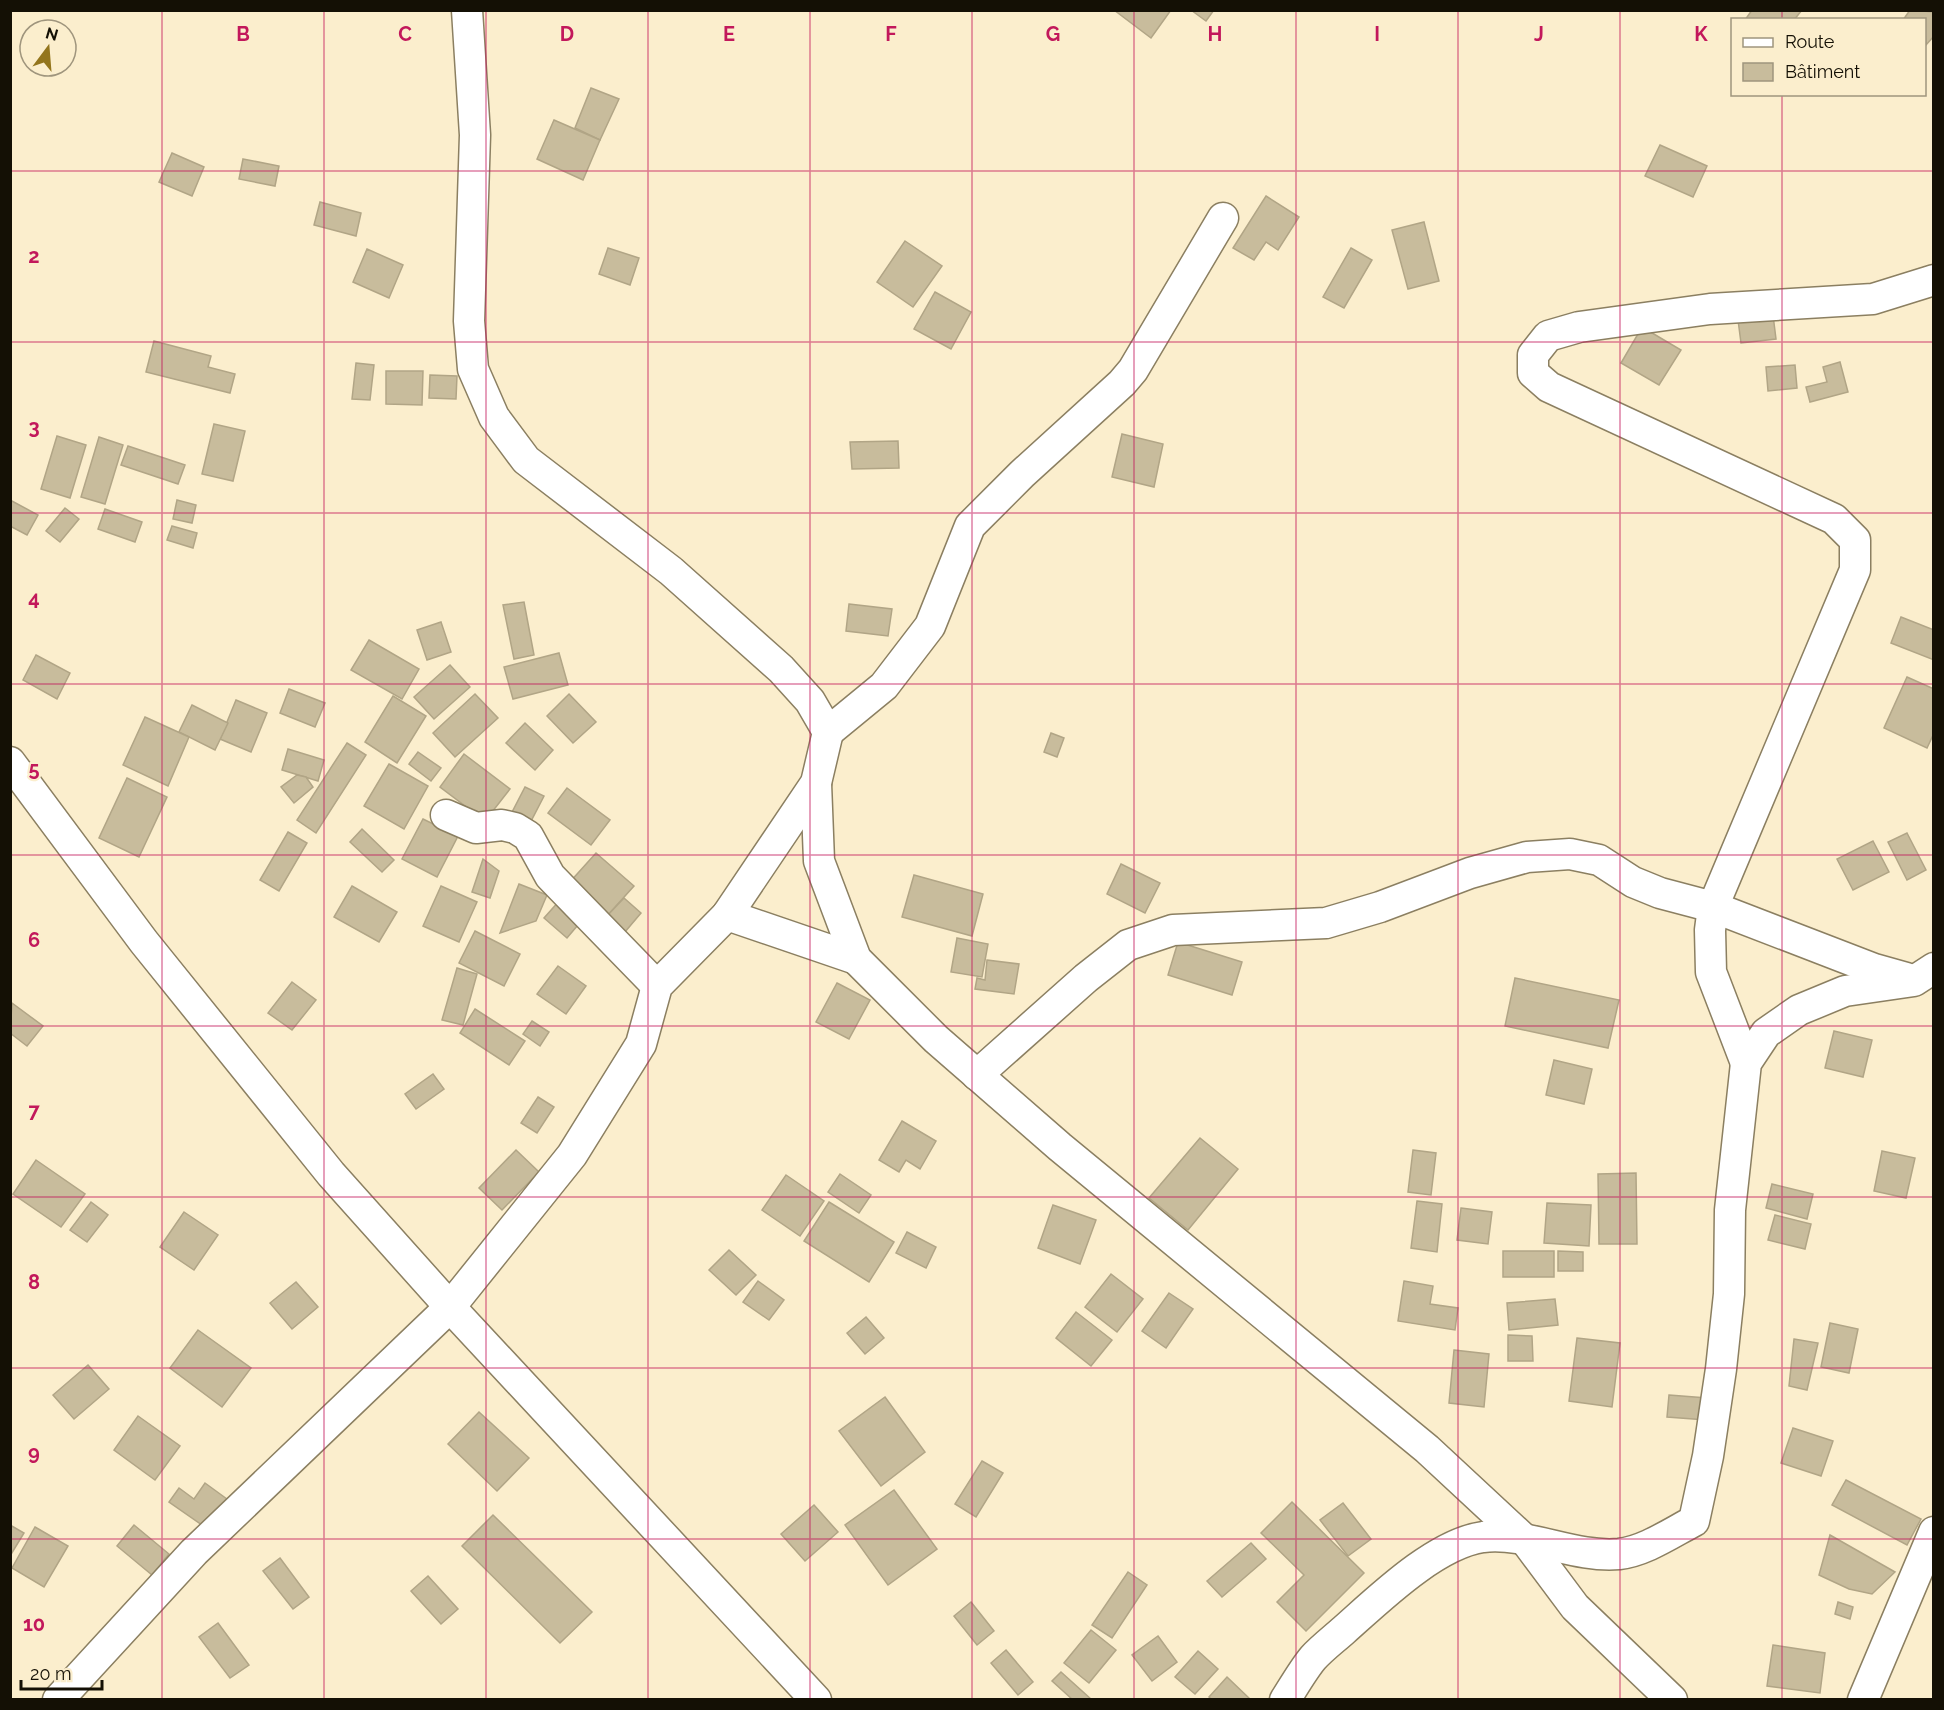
<svg xmlns="http://www.w3.org/2000/svg" width="1944" height="1710" viewBox="0 0 1944 1710" font-family="Raleway,sans-serif">
  <rect width="100%" height="100%" fill="#fbeecd"/>
  <!-- building -->
  <g fill="#c8bc9c" stroke="#b1a586" stroke-width="1.5">
    <polygon points="1114,10 1171,10 1151,38"/>
    <polygon points="1191,10 1214,10 1206,21"/>
    <polygon points="1752,10 1802,10 1794,20 1745,20"/>
    <polygon points="1910,10 1934,12 1934,36 1926,45 1924,20 1903,20"/>
    <polygon points="591,88 619,99 600,140 575,128"/>
    <polygon points="554,120 600,140 583,180 537,159"/>
    <polygon points="1660,145 1707,166 1693,197 1645,176"/>
    <polygon points="172,153 204,167 192,196 159,182"/>
    <polygon points="243,159 279,166 275,186 239,179"/>
    <polygon points="1266,196 1299,217 1278,250 1266,242 1254,260 1233,248"/>
    <polygon points="320,202 361,213 356,236 314,225"/>
    <polygon points="1424,222 1439,281 1408,289 1392,230"/>
    <polygon points="905,241 942,266 913,307 877,282"/>
    <polygon points="608,248 639,258 630,285 599,274"/>
    <polygon points="1351,248 1372,260 1344,308 1323,297"/>
    <polygon points="367,249 403,265 389,298 353,282"/>
    <polygon points="935,292 971,312 951,349 914,329"/>
    <polygon points="1773,315 1776,339 1741,343 1738,320"/>
    <polygon points="1642,327 1681,350 1659,385 1621,363"/>
    <polygon points="154,341 211,356 208,367 235,374 230,393 146,372"/>
    <polygon points="1840,362 1848,392 1810,402 1806,387 1827,382 1823,367"/>
    <polygon points="356,363 374,365 370,400 352,399"/>
    <polygon points="1795,365 1797,388 1768,391 1766,367"/>
    <polygon points="386,371 423,371 422,405 386,404"/>
    <polygon points="430,375 457,376 456,399 429,398"/>
    <polygon points="214,424 245,431 233,481 202,474"/>
    <polygon points="1122,434 1163,444 1154,487 1112,477"/>
    <polygon points="57,436 86,445 70,498 41,489"/>
    <polygon points="99,437 123,445 105,504 81,497"/>
    <polygon points="898,441 899,468 852,469 850,442"/>
    <polygon points="128,446 185,465 178,484 121,465"/>
    <polygon points="10,500 38,515 27,535 10,526"/>
    <polygon points="177,500 196,505 192,523 173,519"/>
    <polygon points="65,508 79,519 60,542 46,531"/>
    <polygon points="105,509 142,522 135,542 98,529"/>
    <polygon points="172,526 197,533 193,548 167,540"/>
    <polygon points="524,602 534,655 514,659 503,605"/>
    <polygon points="849,604 892,609 888,636 846,631"/>
    <polygon points="1901,617 1934,630 1934,660 1891,643"/>
    <polygon points="441,622 451,652 427,660 417,630"/>
    <polygon points="369,640 419,669 402,699 351,670"/>
    <polygon points="559,653 568,685 513,699 504,667"/>
    <polygon points="36,655 70,673 57,699 23,680"/>
    <polygon points="450,665 470,687 434,719 414,697"/>
    <polygon points="1907,677 1934,689 1934,733 1927,748 1884,728"/>
    <polygon points="289,689 325,703 315,727 280,713"/>
    <polygon points="475,694 498,718 455,757 433,733"/>
    <polygon points="569,694 596,722 573,743 547,716"/>
    <polygon points="393,696 426,716 397,763 365,742"/>
    <polygon points="236,700 267,713 251,752 220,739"/>
    <polygon points="192,705 228,723 215,750 179,732"/>
    <polygon points="145,717 189,737 168,786 123,765"/>
    <polygon points="525,723 553,750 535,770 506,743"/>
    <polygon points="1051,733 1064,738 1057,757 1044,752"/>
    <polygon points="347,743 366,755 316,833 297,820"/>
    <polygon points="288,749 324,760 318,781 282,770"/>
    <polygon points="418,752 441,768 431,781 409,764"/>
    <polygon points="464,754 510,789 485,821 440,787"/>
    <polygon points="389,764 428,786 404,829 364,806"/>
    <polygon points="297,775 306,777 313,787 294,803 281,787"/>
    <polygon points="127,778 167,797 139,857 99,838"/>
    <polygon points="525,787 544,796 528,827 509,818"/>
    <polygon points="567,788 610,820 591,845 548,813"/>
    <polygon points="423,819 458,836 437,877 402,859"/>
    <polygon points="362,829 394,860 382,872 350,842"/>
    <polygon points="288,832 307,843 279,891 260,880"/>
    <polygon points="1907,833 1926,870 1907,880 1888,842"/>
    <polygon points="1873,841 1889,872 1853,890 1837,859"/>
    <polygon points="596,853 634,886 607,916 569,883"/>
    <polygon points="483,859 499,871 490,898 472,892"/>
    <polygon points="1121,864 1160,883 1145,913 1107,894"/>
    <polygon points="914,875 983,894 972,936 902,917"/>
    <polygon points="519,884 547,895 536,921 500,933"/>
    <polygon points="352,886 397,912 379,942 334,917"/>
    <polygon points="441,886 477,902 459,942 423,926"/>
    <polygon points="624,898 641,913 625,932 607,916"/>
    <polygon points="560,900 583,919 567,938 544,918"/>
    <polygon points="475,931 520,954 504,986 459,963"/>
    <polygon points="957,938 988,944 982,977 951,972"/>
    <polygon points="1178,942 1242,962 1232,995 1168,975"/>
    <polygon points="987,960 1019,964 1014,994 975,989 977,978 985,980"/>
    <polygon points="558,966 586,986 566,1014 537,994"/>
    <polygon points="457,968 477,974 463,1025 442,1020"/>
    <polygon points="1515,978 1619,1000 1608,1048 1505,1026"/>
    <polygon points="292,982 316,1000 292,1030 268,1013"/>
    <polygon points="837,983 870,1000 849,1039 816,1022"/>
    <polygon points="12,1003 43,1026 27,1046 10,1033"/>
    <polygon points="475,1009 525,1041 509,1065 460,1033"/>
    <polygon points="532,1021 549,1032 540,1046 523,1034"/>
    <polygon points="1834,1031 1872,1040 1863,1077 1825,1068"/>
    <polygon points="1554,1060 1592,1069 1584,1104 1546,1095"/>
    <polygon points="433,1074 444,1089 416,1109 405,1094"/>
    <polygon points="538,1097 554,1107 537,1133 521,1123"/>
    <polygon points="902,1121 936,1141 920,1169 906,1160 899,1172 879,1160"/>
    <polygon points="1200,1138 1238,1169 1188,1230 1149,1198"/>
    <polygon points="516,1150 539,1172 502,1210 479,1188"/>
    <polygon points="1413,1150 1436,1153 1431,1195 1408,1192"/>
    <polygon points="1882,1151 1915,1158 1906,1198 1874,1191"/>
    <polygon points="36,1160 85,1194 61,1227 13,1194"/>
    <polygon points="1636,1173 1637,1244 1599,1244 1598,1174"/>
    <polygon points="840,1174 871,1195 859,1213 828,1192"/>
    <polygon points="786,1175 824,1201 800,1236 762,1210"/>
    <polygon points="1772,1184 1813,1194 1807,1219 1766,1208"/>
    <polygon points="1417,1201 1442,1204 1437,1252 1411,1248"/>
    <polygon points="91,1202 108,1215 87,1242 70,1230"/>
    <polygon points="829,1202 894,1242 869,1282 804,1241"/>
    <polygon points="1547,1203 1591,1205 1589,1246 1544,1243"/>
    <polygon points="1053,1205 1096,1220 1080,1264 1038,1248"/>
    <polygon points="1461,1208 1492,1212 1488,1244 1457,1240"/>
    <polygon points="184,1212 218,1235 194,1270 160,1247"/>
    <polygon points="1775,1215 1811,1224 1805,1249 1768,1240"/>
    <polygon points="907,1232 936,1247 926,1268 896,1253"/>
    <polygon points="729,1250 756,1275 736,1295 709,1270"/>
    <rect x="1503" y="1251" width="51" height="26"/>
    <polygon points="1558,1251 1583,1252 1583,1271 1558,1271"/>
    <polygon points="1111,1274 1143,1299 1117,1332 1085,1307"/>
    <polygon points="758,1281 784,1300 769,1320 743,1302"/>
    <polygon points="1404,1281 1433,1286 1430,1304 1458,1308 1455,1330 1398,1321"/>
    <polygon points="296,1282 318,1307 292,1329 270,1303"/>
    <polygon points="1169,1293 1193,1309 1166,1348 1142,1331"/>
    <polygon points="1555,1299 1558,1325 1509,1330 1507,1303"/>
    <polygon points="1076,1312 1112,1340 1091,1366 1056,1338"/>
    <polygon points="866,1317 884,1338 865,1354 847,1333"/>
    <polygon points="1830,1323 1858,1329 1849,1373 1821,1367"/>
    <polygon points="198,1330 251,1368 222,1407 170,1368"/>
    <polygon points="1508,1335 1532,1336 1533,1361 1508,1361"/>
    <polygon points="1577,1338 1620,1343 1612,1407 1569,1401"/>
    <polygon points="1794,1339 1818,1343 1807,1390 1789,1386"/>
    <polygon points="1454,1350 1489,1354 1484,1407 1449,1403"/>
    <polygon points="88,1365 109,1389 74,1419 53,1395"/>
    <polygon points="1669,1395 1707,1398 1706,1420 1667,1417"/>
    <polygon points="885,1397 925,1452 881,1486 839,1431"/>
    <polygon points="479,1412 529,1458 497,1491 448,1444"/>
    <polygon points="138,1416 180,1446 155,1480 114,1450"/>
    <polygon points="1793,1428 1833,1441 1821,1476 1781,1463"/>
    <polygon points="982,1461 1003,1473 976,1517 955,1504"/>
    <polygon points="1846,1480 1921,1519 1907,1545 1832,1505"/>
    <polygon points="205,1483 227,1499 202,1525 169,1502 179,1488 194,1499"/>
    <polygon points="894,1490 937,1549 888,1585 845,1525"/>
    <polygon points="1292,1502 1364,1573 1306,1631 1277,1602 1304,1575 1261,1533"/>
    <polygon points="1343,1503 1371,1539 1348,1556 1320,1520"/>
    <polygon points="814,1505 838,1532 805,1561 781,1534"/>
    <polygon points="493,1515 592,1612 560,1643 462,1546"/>
    <polygon points="10,1525 24,1533 10,1556"/>
    <polygon points="134,1525 169,1554 152,1575 117,1546"/>
    <polygon points="35,1527 68,1546 44,1587 12,1568"/>
    <polygon points="1830,1535 1895,1572 1872,1594 1849,1589 1819,1575"/>
    <polygon points="1251,1543 1266,1559 1222,1597 1207,1581"/>
    <polygon points="280,1558 309,1597 293,1609 263,1571"/>
    <polygon points="1128,1572 1147,1585 1112,1638 1092,1625"/>
    <polygon points="428,1576 458,1609 441,1624 411,1591"/>
    <polygon points="971,1602 994,1631 977,1645 954,1616"/>
    <polygon points="1838,1602 1853,1607 1850,1619 1835,1614"/>
    <polygon points="218,1623 249,1665 230,1678 199,1637"/>
    <polygon points="1091,1630 1116,1650 1089,1683 1064,1663"/>
    <polygon points="1158,1636 1177,1662 1152,1681 1132,1655"/>
    <polygon points="1773,1645 1825,1653 1820,1693 1767,1686"/>
    <polygon points="1006,1650 1033,1682 1018,1695 991,1663"/>
    <polygon points="1198,1651 1218,1669 1195,1694 1175,1677"/>
    <polygon points="1061,1672 1092,1700 1073,1700 1052,1681"/>
    <polygon points="1227,1677 1251,1700 1212,1700 1209,1697"/>
  </g>
  <g fill="none" stroke-linecap="round" stroke-linejoin="round">
    <defs>
      <g id="minor">
        <polyline points="828,732 884,686 930,626 970,526 1022,474 1122,383 1133,370 1223,218"/>
        <polyline points="10,762 144,942 331,1174 450,1307 816,1700"/>
        <polyline points="816,783 819,861 856,959 936,1039 1060,1147 1427,1449 1525,1540 1575,1607 1672,1700"/>
        <polyline points="446,815 476,828 502,825 515,828 528,836 550,876 657,986"/>
        <polyline points="727,915 856,959"/>
        <polyline points="1746,1063 1711,972 1710,930 1713,907 1855,570 1855,540 1834,519 1549,387 1533,373 1533,355 1548,336 1579,327 1710,309 1873,299 1934,280"/>
        <polyline points="977,1075 1086,978 1128,945 1173,930 1326,923 1380,907 1470,873 1527,857 1570,854 1599,860 1633,882 1660,893 1713,907 1874,969 1906,978"/>
        <polyline points="58,1700 194,1552 450,1307 572,1155 641,1044 657,986 727,915 816,783 828,732 810,701 781,669 671,571 526,460 494,417 473,369 469,321 475,135 467,10"/>
        <path d="M1285 1700C1294 1686 1303 1670 1313 1658 1322 1648 1334 1639 1344 1630 1379 1599 1435 1544 1483 1537 1529 1532 1573 1558 1619 1554 1645 1551 1671 1533 1694 1521L1708 1456 1721 1369 1729 1294 1730 1210 1746 1063 1766 1033 1799 1010 1845 991 1914 981 1934 968"/>
        <polyline points="1863,1700 1934,1532"/>
      </g>
    </defs>
    <!-- minor casing -->
    <use href="#minor" stroke="#8b7f61" stroke-width="33"/>
    <!-- minor -->
    <use href="#minor" stroke="#fff" stroke-width="30"/>
  </g>
  <!-- grid -->
  <path fill="none" stroke="#c2185b" stroke-width="1.5" stroke-opacity="0.55" d="M162 10V1700M324 10V1700M486 10V1700M648 10V1700M810 10V1700M972 10V1700M1134 10V1700M1296 10V1700M1458 10V1700M1620 10V1700M1782 10V20M1782 94V1700M10 171H1934M10 342H1934M10 513H1934M10 684H1934M10 855H1934M10 1026H1934M10 1197H1934M10 1368H1934M10 1539H1934"/>
  <g font-size="20" text-anchor="middle" font-weight="bold" fill="#c2185b" stroke="#fbeecd" stroke-width="4.5" stroke-linejoin="round" paint-order="stroke">
    <text x="243" y="41">B</text>
    <text x="405" y="41">C</text>
    <text x="567" y="41">D</text>
    <text x="729" y="41">E</text>
    <text x="891" y="41">F</text>
    <text x="1053" y="41">G</text>
    <text x="1215" y="41">H</text>
    <text x="1377" y="41">I</text>
    <text x="1539" y="41">J</text>
    <text x="1701" y="41">K</text>
    <text x="34" y="263">2</text>
    <text x="34" y="434">3</text>
    <text x="34" y="605">4</text>
    <text x="34" y="776">5</text>
    <text x="34" y="947">6</text>
    <text x="34" y="1118">7</text>
    <text x="34" y="1289">8</text>
    <text x="34" y="1460">9</text>
    <text x="34" y="1631">10</text>
  </g>
  <!-- border -->
  <rect width="1944" height="1710" fill="none" stroke="#141005" stroke-width="24"/>
  <!-- legend -->
  <rect x="1731" y="18" width="195" height="78" fill="#fbeecd" stroke="#9f957d" stroke-width="1.5"/>
  <rect x="1743" y="38" width="30" height="9" fill="#ffffff" stroke="#9f957d" stroke-width="1.5"/>
  <text x="1785" y="48" font-size="18" fill="#141005">Route</text>
  <rect x="1743" y="63" width="30" height="18" fill="#c8bc9c" stroke="#9f957d" stroke-width="1.5"/>
  <text x="1785" y="78" font-size="18" fill="#141005">Bâtiment</text>
  <!-- north arrow -->
  <g transform="translate(48 48) rotate(16)"><circle r="28" fill="#fbeecd" stroke="#9f957d" stroke-width="1.5"/>
  <path d="M0-4.5L10 22L0 15L-10 22Z" fill="#93751c"/>
  <text y="-9" font-size="16" font-weight="bold" text-anchor="middle" fill="#141005">N</text>
  </g>
  <!-- scale -->
  <path d="M21 1680v9h81v-9" fill="none" stroke="#141005" stroke-width="3"/>
  <text x="30" y="1680" font-size="18" fill="#141005" stroke="#fbeecd" stroke-width="4.5" paint-order="stroke">20 m</text>
</svg>
